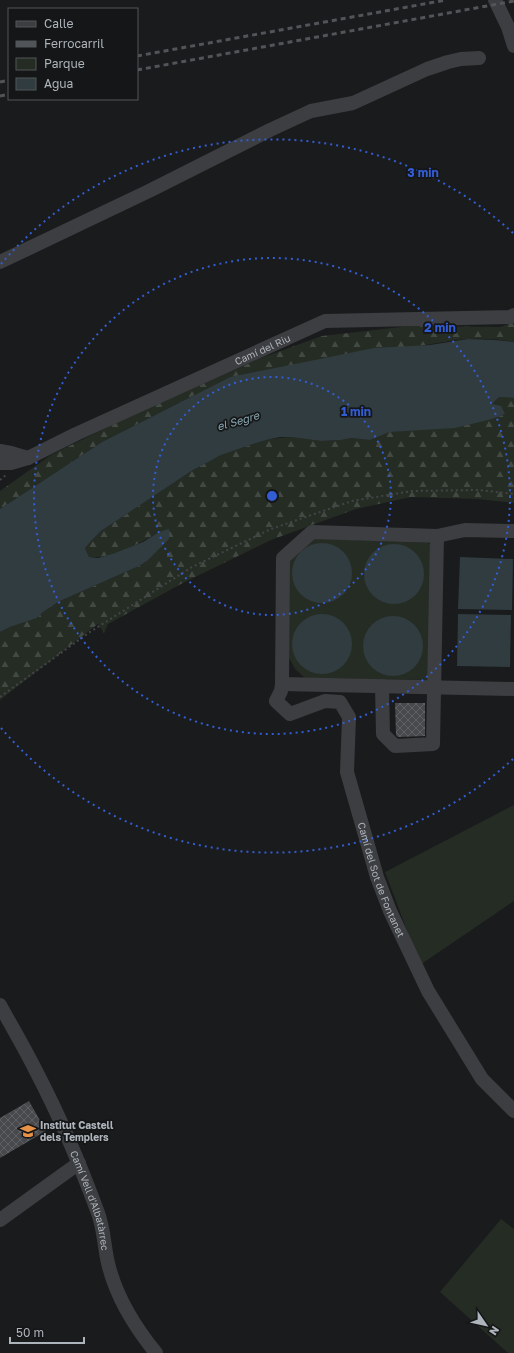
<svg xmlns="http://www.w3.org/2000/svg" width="514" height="1353" viewBox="0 0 514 1353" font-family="'Golos Text',sans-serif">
  <defs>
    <pattern id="forest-firs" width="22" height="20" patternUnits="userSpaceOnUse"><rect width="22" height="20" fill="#252c24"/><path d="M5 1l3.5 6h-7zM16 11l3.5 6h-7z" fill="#424842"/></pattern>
    <pattern id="building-cross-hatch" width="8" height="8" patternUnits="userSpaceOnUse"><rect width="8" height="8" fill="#47494c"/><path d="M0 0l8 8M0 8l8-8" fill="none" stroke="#5f6164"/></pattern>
  </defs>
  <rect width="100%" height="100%" fill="#1a1b1c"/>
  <!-- green -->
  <g fill="#252c24">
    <polygon points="307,538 428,543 431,545 428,678 426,680 305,678 295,669 288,656 288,561"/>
    <polygon points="514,805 514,901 420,965 385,872"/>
    <polygon points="501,1219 514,1229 514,1353 508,1353 440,1292"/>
  </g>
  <!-- forest -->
  <g fill="url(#forest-firs)">
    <path d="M514 322V342C495 338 475 338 456 340L230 377 102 442 0 509V491L51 455 124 419 261 358 322 336 410 326 500 327Z"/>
    <path d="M499 397 514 398V503L478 499 411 497 356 509 271 540 181 584 108 624 104 633 98 624 0 700V632L10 627 37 618 43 612 60 601 139 566 147 561 169 539 159 532C140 543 112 559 89 557L85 548 92 540 101 531 193 470 212 459 231 451 270 439 291 437 321 441 341 440 351 438 370 440 390 432 471 423 492 419 505 414 491 405Z"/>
  </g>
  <!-- water -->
  <g fill="#313c40">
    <polygon points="468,339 495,340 514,342 514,398 499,397 492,404 501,406 505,414 492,419 455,428 390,432 370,440 351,438 341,440 321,441 291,437 280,437 270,439 250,445 221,455 193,470 101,531 92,540 85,548 89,557 98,558 115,553 143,542 159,532 169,529 169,539 147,561 139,566 60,601 43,612 37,618 10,627 0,632 0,509 102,442 230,377 374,348 430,345"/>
    <circle cx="322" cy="573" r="30"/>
    <circle cx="394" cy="574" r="30"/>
    <polygon points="460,557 513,559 512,610 458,609"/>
    <circle cx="322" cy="644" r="30"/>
    <polygon points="458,614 511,615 510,667 457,666"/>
    <circle cx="393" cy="646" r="30"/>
  </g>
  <!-- building -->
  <g fill="url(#building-cross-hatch)">
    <polygon points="395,703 425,703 425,736 398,737 396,735"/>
    <polygon points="29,1101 46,1131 0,1158 0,1118"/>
  </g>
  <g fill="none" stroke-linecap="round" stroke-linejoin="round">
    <!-- path -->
    <g stroke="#424548" stroke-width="2" stroke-dasharray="2 3" stroke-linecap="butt">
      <polyline points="0,480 6,475"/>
      <polyline points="0,697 90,632 192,567 271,529 352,501 412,491 479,490 514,494"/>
    </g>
    <!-- minor -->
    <g stroke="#3c3e41" stroke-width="14">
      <polyline points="495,0 508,27 514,46"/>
      <polyline points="0,262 149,191 270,130 311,111 353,103 427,69 448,62 461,59 479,58"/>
      <polyline points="0,451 11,453 28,458"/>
      <path id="s1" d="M0 463H11L28 458 76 434 325 321 510 317 514 315"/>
      <path id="s2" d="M514 531 465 530 437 536 312 532 283 558 282 684 281 691 276 701 290 714 325 701 340 702 349 717 347 772 377 877 390 911 428 991 482 1079 514 1111"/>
      <polyline points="282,684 514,689"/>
      <polyline points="382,686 383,734 395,746 433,744 437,536"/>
      <path id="s3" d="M0 1005C12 1027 25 1049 36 1071 60 1117 80 1164 98 1213 104 1229 104 1246 108 1263 116 1297 134 1326 156 1353"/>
      <polyline points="0,1220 79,1163"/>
    </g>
    <!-- rail -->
    <g stroke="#515458" stroke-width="3" stroke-dasharray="5 4" stroke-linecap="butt">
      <polyline points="137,56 446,0"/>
      <polyline points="137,70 514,1"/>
      <polyline points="0,82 9,80"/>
      <polyline points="0,96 9,94"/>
    </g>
  </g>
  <!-- distance rings -->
  <g fill="none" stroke="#335dd4" stroke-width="2" stroke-dasharray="2 4">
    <circle cx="272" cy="496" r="119"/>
    <circle cx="272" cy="496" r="238"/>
    <path d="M513 759A357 357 0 0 1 1 728M1 264A357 357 0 0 1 513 233"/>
  </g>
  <!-- icons -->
  <defs>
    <symbol id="school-bare" viewBox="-9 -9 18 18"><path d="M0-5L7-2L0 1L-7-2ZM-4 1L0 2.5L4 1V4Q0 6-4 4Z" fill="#e69249" stroke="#151617" stroke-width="2.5" paint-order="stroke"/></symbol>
  </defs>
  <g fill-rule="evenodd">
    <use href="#school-bare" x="17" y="1120" width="22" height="22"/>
  </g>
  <g text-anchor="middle" stroke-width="3.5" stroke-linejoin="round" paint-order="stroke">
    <!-- street labels -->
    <g font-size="10" fill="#aeb4bb" stroke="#151617">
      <text dy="4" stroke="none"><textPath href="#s1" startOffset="287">Camí del Riu</textPath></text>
      <text dy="4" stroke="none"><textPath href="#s2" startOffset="643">Camí del Sot de Fontanet</textPath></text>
      <text dy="4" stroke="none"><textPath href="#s3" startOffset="216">Camí Vell d'Albatàrrec</textPath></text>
    </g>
    <!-- poi labels -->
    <g font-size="10" font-weight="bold" fill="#aeb4bb" stroke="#151617" text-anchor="start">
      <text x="40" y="1129">Institut Castell<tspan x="40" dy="12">dels Templers</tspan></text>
    </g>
    <!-- water labels -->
    <g font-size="11" font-style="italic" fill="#88a7b3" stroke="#151617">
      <text transform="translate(238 421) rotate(-16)" y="4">el Segre</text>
    </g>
  </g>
  <circle cx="272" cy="496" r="6" fill="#335dd4" stroke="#151617" stroke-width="2"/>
  <g font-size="12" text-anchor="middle" font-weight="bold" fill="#335dd4" stroke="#151617" stroke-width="3.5" stroke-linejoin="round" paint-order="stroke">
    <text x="423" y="177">3 min</text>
    <text x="440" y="332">2 min</text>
    <text x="356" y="416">1 min</text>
  </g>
  <!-- legend -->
  <rect x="8" y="8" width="130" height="92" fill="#151617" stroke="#525559"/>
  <rect x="16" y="21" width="20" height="6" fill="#3c3e41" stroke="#525559"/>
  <text x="44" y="28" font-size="12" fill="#aeb4bb">Calle</text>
  <rect x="16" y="41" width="20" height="6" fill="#515458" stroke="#525559"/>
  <text x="44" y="48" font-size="12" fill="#aeb4bb">Ferrocarril</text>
  <rect x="16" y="58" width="20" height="12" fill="#252c24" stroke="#525559"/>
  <text x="44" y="68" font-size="12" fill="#aeb4bb">Parque</text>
  <rect x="16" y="78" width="20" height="12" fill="#313c40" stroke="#525559"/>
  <text x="44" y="88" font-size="12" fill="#aeb4bb">Agua</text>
  <!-- north arrow -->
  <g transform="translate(486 1325) rotate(124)" stroke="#151617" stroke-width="3" paint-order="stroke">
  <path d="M0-3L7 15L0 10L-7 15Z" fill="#aeb4bb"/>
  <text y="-6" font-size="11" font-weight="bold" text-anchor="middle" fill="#aeb4bb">N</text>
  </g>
  <!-- scale -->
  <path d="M10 1337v6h74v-6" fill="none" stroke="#aeb4bb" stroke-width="2"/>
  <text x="16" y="1337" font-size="12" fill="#aeb4bb" stroke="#151617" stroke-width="3" paint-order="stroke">50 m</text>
</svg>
